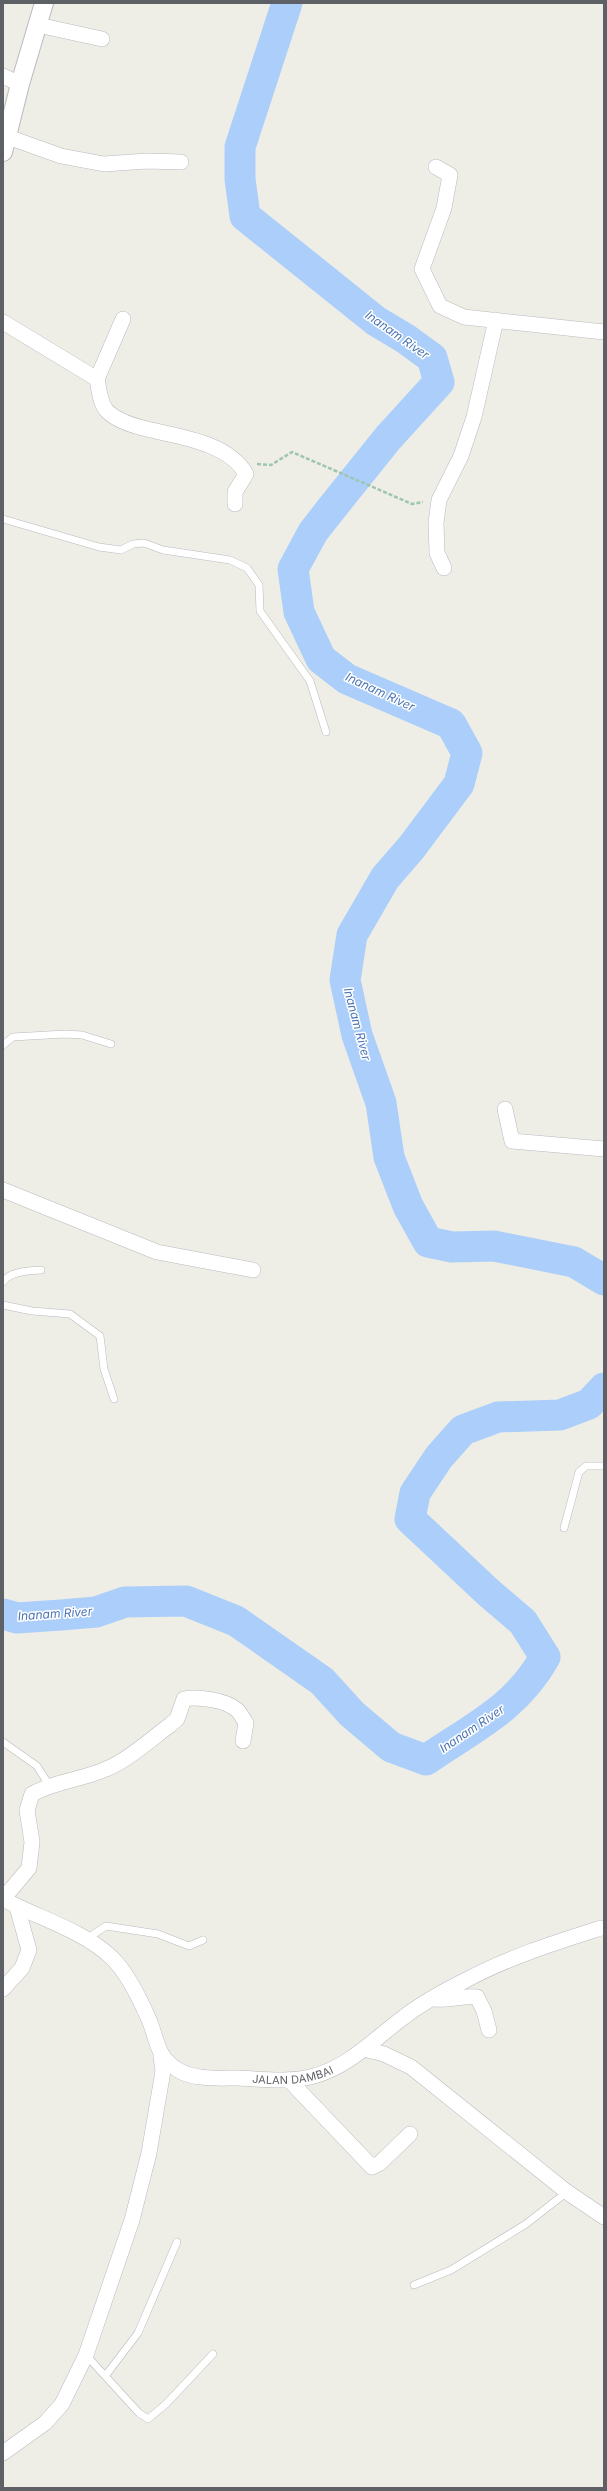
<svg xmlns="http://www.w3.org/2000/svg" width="607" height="2491" viewBox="0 0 607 2491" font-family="Inter,sans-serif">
  <rect width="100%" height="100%" fill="#efeee6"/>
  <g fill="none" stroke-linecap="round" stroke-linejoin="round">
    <!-- river -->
    <g stroke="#abcffa" stroke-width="31">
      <polyline points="287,3 240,147 240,179 245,216 376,321 406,339 432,358 439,382 388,438 331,509 313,532 293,569 299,612 321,659 347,679 451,724 467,753 459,784 411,848 385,878 352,935 345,980 357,1035 381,1103 389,1157 408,1206 428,1242 452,1247 494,1246 574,1262 604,1280"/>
      <path d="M3 1614 17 1618 61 1615 96 1612 125 1602 186 1601 236 1621 322 1681 352 1714 391 1747 426 1760C472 1728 516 1709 545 1657L523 1622 489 1593 410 1519 415 1493 439 1457 463 1430 498 1417 560 1415 589 1404 604 1388"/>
    </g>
    <defs>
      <g id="service">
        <polyline points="3,519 99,547 121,550 133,544 144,543 163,550 230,560 247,568 259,585 260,611 310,681 326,732"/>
        <polyline points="3,1045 13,1037 65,1034 82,1035 111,1044"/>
        <path d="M3 1282C10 1271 29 1271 41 1270"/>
        <polyline points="3,1305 32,1311 70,1314 100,1336 104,1369 114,1399"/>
        <polyline points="564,1528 579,1472 586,1466 604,1466"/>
        <polyline points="3,1742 37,1766 49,1785"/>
        <polyline points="85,1940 106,1926 158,1934 189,1946 203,1940"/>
        <polyline points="414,2285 451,2270 526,2224 567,2192"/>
        <polyline points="86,2355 139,2413 148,2419 166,2404 213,2354"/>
        <polyline points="106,2375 138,2333 177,2242"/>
      </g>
      <g id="minor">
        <polyline points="38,25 102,39"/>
        <polyline points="3,76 20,84"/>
        <polyline points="8,137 61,156 104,164 147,161 181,162"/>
        <polyline points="436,167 450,175 444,208 422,269 440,306 464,317 604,332"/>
        <path d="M3 322 97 379C99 389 100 404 107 411 116 420 131 425 143 428 177 437 227 441 246 474L235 492V504"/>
        <polyline points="97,379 123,319"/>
        <polyline points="444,568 437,553 436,523 439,500 461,456 474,417 496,320"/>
        <polyline points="505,1109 512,1141 604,1149"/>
        <polyline points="3,1190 157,1252 253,1270"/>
        <path id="s1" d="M3 1899C36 1917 84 1931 111 1957 128 1973 141 2001 150 2022 158 2043 157 2057 178 2070 194 2080 220 2078 238 2078 263 2079 289 2083 314 2076 350 2066 374 2039 404 2017 423 2002 444 1991 466 1980 509 1957 554 1943 601 1928"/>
        <path d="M3 1899 29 1868 32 1842 27 1810 32 1794C55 1781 81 1780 106 1769 128 1760 150 1740 170 1725L177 1719 184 1699C197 1696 226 1700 237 1710 240 1713 243 1718 246 1723L243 1741"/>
        <polyline points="3,1989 22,1968 29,1950 17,1907"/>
        <path d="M435 1999C449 2001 462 1995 477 1997L484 2011 489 2030"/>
        <polyline points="364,2049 384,2054 411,2067 567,2192 604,2217"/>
        <polyline points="289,2080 372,2167 380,2163 410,2134"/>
        <polyline points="3,2453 45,2423 62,2404 86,2355 132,2220 149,2153 163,2071 161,2057"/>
      </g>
      <polyline id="tertiary" points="3,152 20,84 44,3"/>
    </defs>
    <!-- service casing -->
    <use href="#service" stroke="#b8babf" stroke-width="8"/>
    <!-- minor casing -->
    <use href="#minor" stroke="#b8babf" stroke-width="16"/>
    <!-- tertiary casing -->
    <use href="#tertiary" stroke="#b8babf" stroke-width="20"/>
    <!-- path -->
    <polyline stroke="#9ec5ad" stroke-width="2.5" stroke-dasharray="4 2" stroke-linecap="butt" points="257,464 271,465 292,452 412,504 423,502"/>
    <!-- service -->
    <use href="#service" stroke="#fff" stroke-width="7"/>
    <!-- minor -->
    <use href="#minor" stroke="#fff" stroke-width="15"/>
    <!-- tertiary -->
    <use href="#tertiary" stroke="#fff" stroke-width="18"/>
  </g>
  <g text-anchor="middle" stroke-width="3" stroke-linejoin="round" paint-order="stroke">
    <!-- street labels -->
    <g font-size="11" fill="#5d6065" stroke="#fff">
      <text dy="4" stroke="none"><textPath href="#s1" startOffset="373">JALAN DAMBAI</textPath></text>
    </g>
    <!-- water labels -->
    <g font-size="12" font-style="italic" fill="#4b74b4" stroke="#fff">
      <text transform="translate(397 335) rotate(35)" y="4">Inanam River</text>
      <text transform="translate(380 692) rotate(25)" y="4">Inanam River</text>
      <text transform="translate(357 1024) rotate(75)" y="4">Inanam River</text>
      <text transform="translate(55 1614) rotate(-4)" y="4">Inanam River</text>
      <text transform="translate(472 1729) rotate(-34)" y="4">Inanam River</text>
    </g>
  </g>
  <!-- border -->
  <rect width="607" height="2491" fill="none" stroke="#5d6065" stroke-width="8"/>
</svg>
